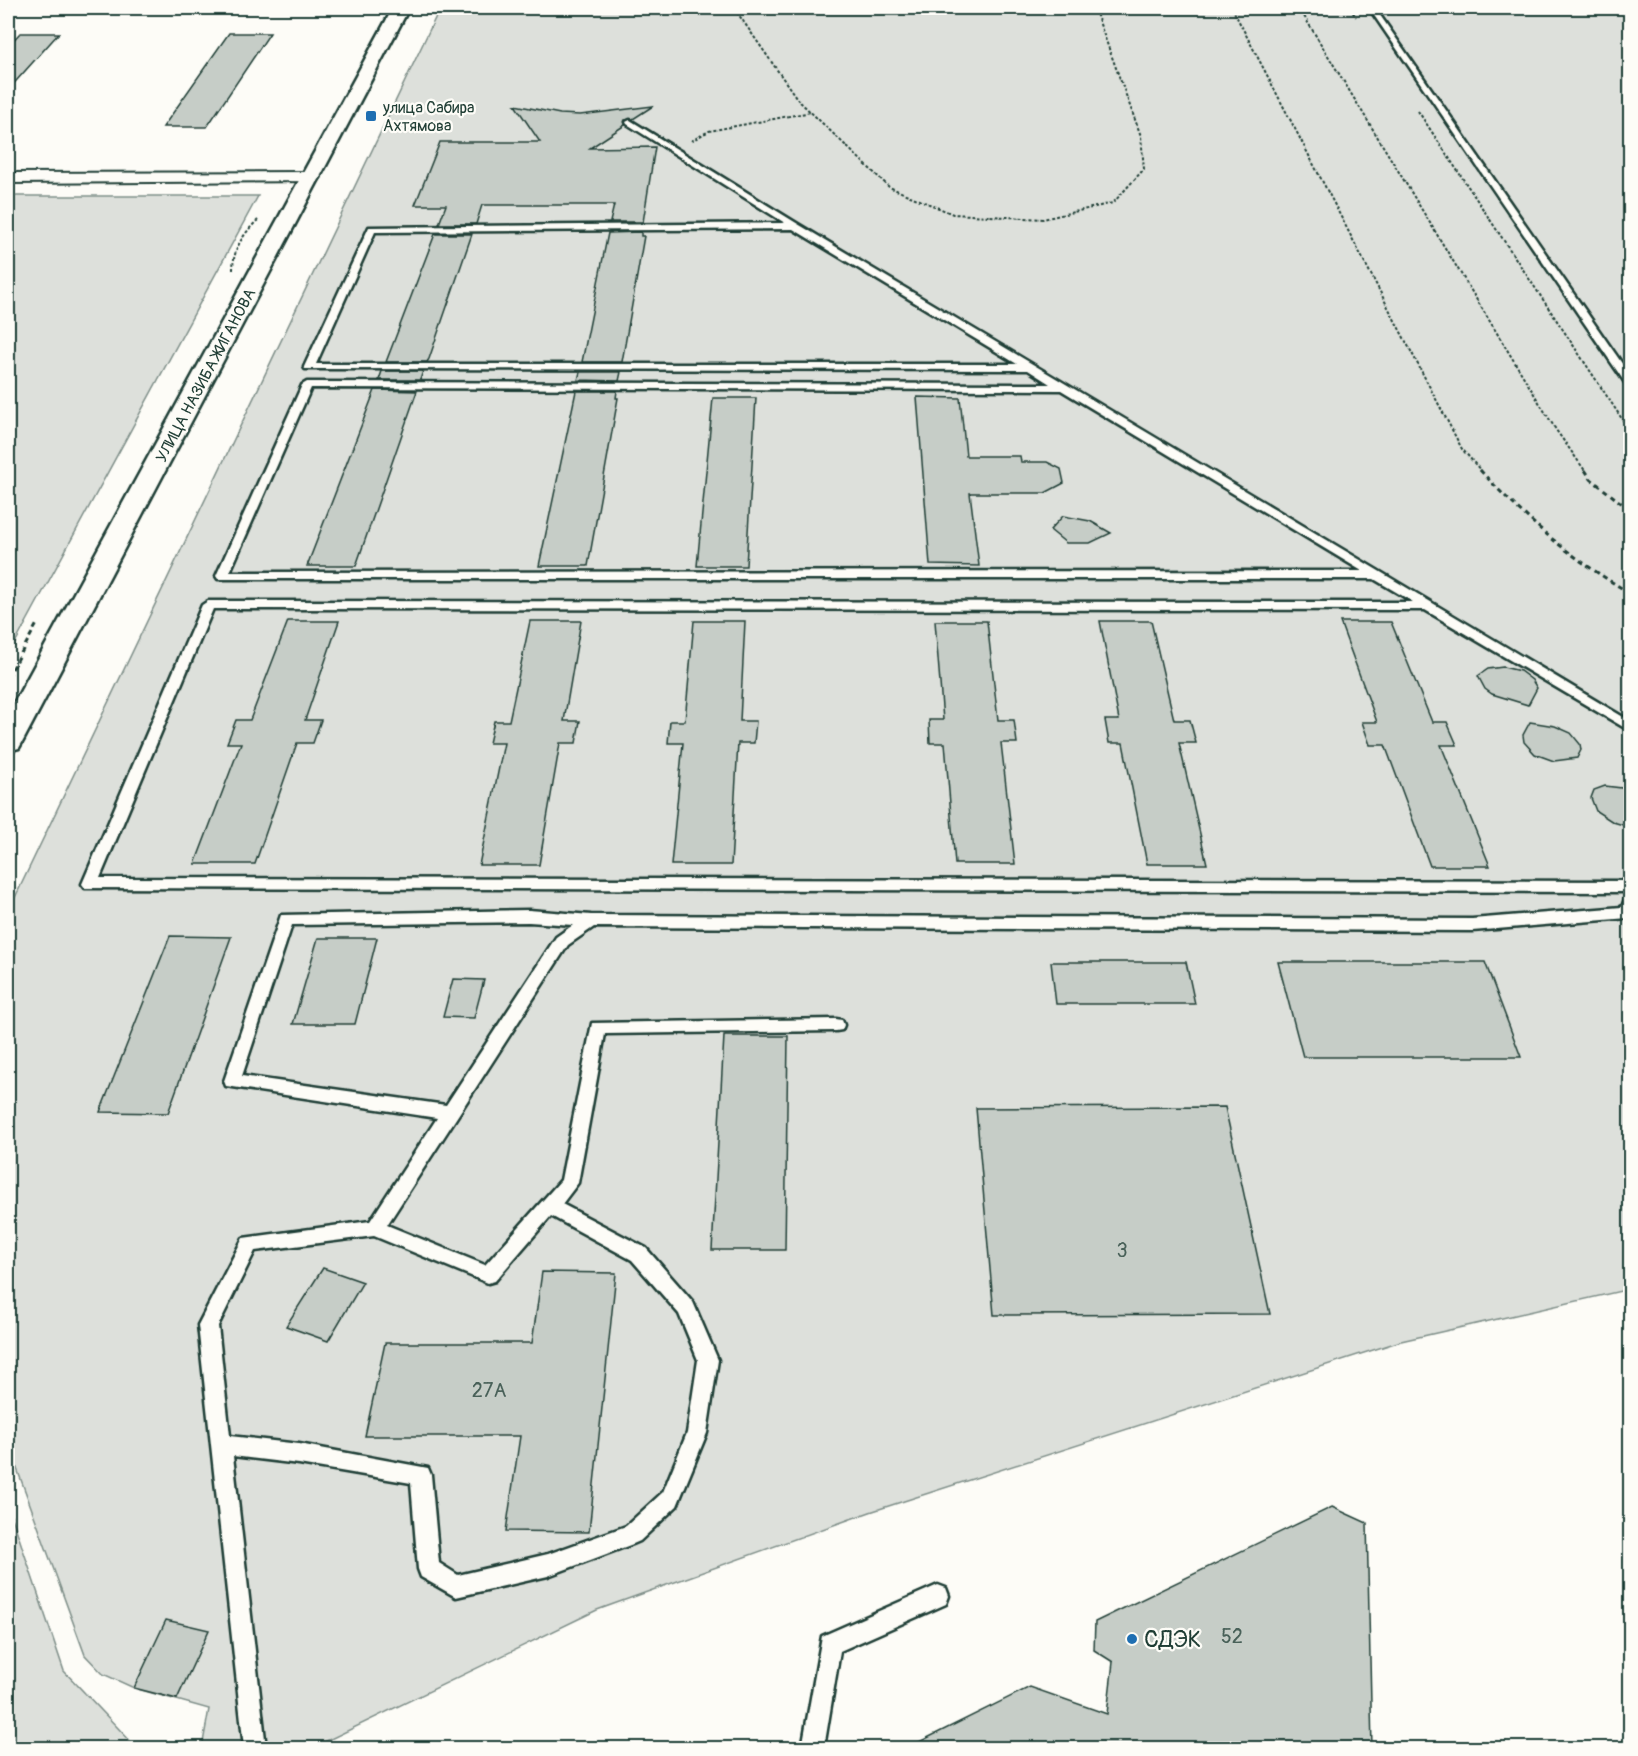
<svg xmlns="http://www.w3.org/2000/svg" width="1638" height="1756" viewBox="0 0 1638 1756" font-family="Pangolin,sans-serif">
  <rect width="100%" height="100%" fill="#fdfcf7"/>
  <filter id="ink" filterUnits="userSpaceOnUse"><feTurbulence type="fractalNoise" baseFrequency=".0167" numOctaves="2"/><feDisplacementMap in="SourceGraphic" scale="12" xChannelSelector="R" yChannelSelector="G"/><feConvolveMatrix kernelMatrix="1 2 1 2 8 2 1 2 1" color-interpolation-filters="sRGB"/></filter>
  <g filter="url(#ink)">
    <!-- green -->
    <g fill="#dde0db" stroke="#7e8e88" stroke-width="1.5">
      <polygon points="440,8 1630,8 1630,1289 1401,1341 870,1512 597,1610 312,1748 202,1748 209,1709 134,1688 103,1674 85,1655 8,1444 8,926 10,908"/>
      <polygon points="8,196 258,196 8,656"/>
      <polygon points="8,1505 64,1671 137,1748 8,1748"/>
    </g>
    <!-- building -->
    <g fill="#c6cdc7" stroke="#1f3d34" stroke-width="1.5">
      <polygon points="20,33 59,33 8,90 8,46"/>
      <polygon points="229,33 270,33 207,127 163,127"/>
      <polygon points="515,105 560,114 580,115 653,106 633,119 625,120 625,125 590,148 655,147 643,222 610,222 614,205 482,205 476,224 439,224 446,205 415,205 440,142 540,142"/>
      <polygon points="641,232 641,236 644,236 622,362 582,362 608,233"/>
      <polygon points="435,234 472,234 429,359 427,362 386,362"/>
      <polygon points="382,371 423,371 420,380 379,380"/>
      <polygon points="580,372 621,372 619,381 578,380"/>
      <polygon points="375,390 417,391 356,566 307,566"/>
      <polygon points="576,391 617,391 616,398 618,398 588,566 539,566"/>
      <polygon points="917,397 960,398 966,456 1020,456 1021,462 1047,462 1061,469 1064,483 1045,493 970,493 979,566 930,565"/>
      <polygon points="713,398 756,398 746,566 697,566"/>
      <polygon points="1063,516 1090,521 1111,533 1090,543 1066,543 1050,530"/>
      <polygon points="288,621 339,621 305,720 321,720 313,743 297,743 255,864 195,864 241,743 227,743 236,720 250,720"/>
      <polygon points="530,621 581,621 564,721 580,721 576,743 560,743 539,865 479,865 504,743 489,743 494,721 509,721"/>
      <polygon points="694,621 745,621 740,721 756,721 754,743 738,743 731,865 671,865 683,743 668,743 670,721 685,721"/>
      <polygon points="935,621 987,621 998,720 1014,720 1017,743 1001,743 1015,864 955,864 945,743 930,743 929,720 943,720"/>
      <polygon points="1100,621 1151,621 1174,720 1190,720 1196,743 1179,743 1207,864 1147,864 1123,743 1109,743 1105,720 1119,720"/>
      <polygon points="1340,622 1391,622 1432,722 1447,722 1457,745 1441,745 1490,866 1430,866 1385,745 1370,745 1362,722 1377,722"/>
      <polygon points="1503,667 1520,671 1532,680 1537,688 1528,705 1492,694 1485,689 1478,676 1488,669"/>
      <polygon points="1530,722 1555,726 1571,733 1580,744 1581,750 1577,758 1554,761 1535,754 1524,742 1523,735"/>
      <polygon points="1605,786 1630,789 1630,827 1613,822 1596,811 1591,798 1594,790"/>
      <polygon points="170,936 231,937 168,1113 100,1112"/>
      <polygon points="318,938 377,938 355,1024 293,1024"/>
      <polygon points="1051,962 1186,962 1195,1004 1056,1004"/>
      <polygon points="1278,962 1485,962 1521,1057 1303,1057"/>
      <polygon points="453,979 484,980 474,1018 443,1017"/>
      <polygon points="724,1036 788,1036 785,1250 712,1250"/>
      <polygon points="1225,1107 1270,1314 994,1315 976,1108"/>
      <polygon points="323,1268 363,1282 328,1341 286,1326"/>
      <polygon points="542,1272 616,1273 589,1532 506,1531 520,1436 365,1436 385,1343 532,1343"/>
      <polygon points="1332,1507 1367,1523 1372,1749 905,1749 1030,1687 1107,1714 1113,1662 1094,1650 1095,1622"/>
      <polygon points="166,1620 209,1630 177,1699 134,1688"/>
    </g>
    <g fill="none" stroke-linecap="round" stroke-linejoin="round">
      <defs>
        <g id="lane">
          <polygon points="1369,8 1375,8 1630,375 1630,385 1626,384"/>
          <path d="M630 120 798 224 1630 721V731L1425 610 213 609 100 878 1630 881V892L85 888 82 884 202 605 208 601 1413 602 1374 579H218L216 576 302 385 307 382 1050 384 1028 370 305 369 304 367 369 227 785 223 627 124 626 122ZM793 229 1017 364H316L375 232ZM311 388 1061 390 1362 571 230 572Z"/>
          <path d="M1630 897V917L1628 918 1472 931 594 927 568 945 387 1225 485 1265 561 1180 592 1023 836 1019 842 1020 844 1025 842 1030 836 1031 605 1034 578 1183 562 1204 646 1248 693 1302 718 1360 707 1433 677 1506 640 1541 633 1544 548 1576 456 1597 421 1577 418 1569 411 1483 299 1464 233 1456 266 1748H244L198 1325 243 1238 370 1221 437 1118 226 1086 224 1081 281 915 529 910 591 915 1472 919 1622 907 1625 899ZM529 922 573 925 556 937 446 1105 242 1076 292 925ZM551 1216 632 1260 679 1314 698 1360 687 1433 663 1492 626 1526 548 1554 458 1575 439 1563 431 1475 428 1468 299 1444 230 1436 218 1326 255 1251 374 1236 488 1283 495 1281Z"/>
          <polygon points="938,1585 946,1588 949,1596 946,1604 840,1651 824,1748 802,1748 822,1636"/>
        </g>
        <polygon id="street" points="312,172 318,173 321,177 318,181 8,183 8,173"/>
        <polygon id="secondary" points="393,8 409,8 23,741 19,748 8,751 8,714"/>
      </defs>
      <!-- lane casing -->
      <use href="#lane" stroke="#1f3d34" stroke-width="5"/>
      <!-- street casing -->
      <use href="#street" stroke="#1f3d34" stroke-width="4"/>
      <!-- secondary casing -->
      <use href="#secondary" stroke="#1f3d34" stroke-width="5"/>
      <!-- path-far1 -->
      <g stroke="#1f3d34" stroke-width="2" stroke-dasharray="3 2" stroke-linecap="butt">
        <polyline points="734,8 798,100 889,187 953,214 1043,219 1113,203 1144,169 1141,136 1094,8"/>
        <polyline points="1232,8 1462,449 1482,472"/>
        <polyline points="1299,8 1556,430 1586,472"/>
        <polyline points="1350,8 1356,17"/>
        <polyline points="1418,111 1630,431"/>
        <polyline points="691,141 709,131 811,112"/>
        <path d="M233 270C233 249 243 234 258 220"/>
      </g>
      <!-- path -->
      <g stroke="#1f3d34" stroke-width="3" stroke-dasharray="5 4" stroke-linecap="butt">
        <path d="M1480 470C1525 519 1573 560 1630 593"/>
        <polyline points="1585,470 1591,479 1630,510"/>
        <polyline points="8,677 38,622"/>
      </g>
      <!-- lane -->
      <use href="#lane" fill="#fdfcf7" fill-rule="evenodd"/>
      <!-- street -->
      <use href="#street" fill="#fdfcf7" fill-rule="evenodd"/>
      <!-- secondary -->
      <use href="#secondary" fill="#fdfcf7" fill-rule="evenodd"/>
    </g>
  </g>
  <!-- markers -->
  <g fill="#1f6fb2" stroke="#fdfcf7" stroke-width="2">
    <rect x="365" y="110" width="12" height="12" rx="3"/>
    <circle cx="1132" cy="1639" r="6"/>
  </g>
  <g text-anchor="middle" stroke-width="4.5" stroke-linejoin="round" paint-order="stroke">
    <!-- far-poi labels -->
    <g font-size="16" fill="#1f3d34" stroke="#fdfcf7" text-anchor="start">
      <text x="383" y="113">улица Сабира<tspan x="383" dy="18">Ахтямова</tspan></text>
    </g>
    <!-- far-street labels -->
    <g font-size="16" fill="#1f3d34" stroke="#fdfcf7">
      <text transform="translate(205 375) rotate(-62)" y="6">УЛИЦА НАЗИБА ЖИГАНОВА</text>
    </g>
    <!-- near-number labels -->
    <g font-size="20" fill="#496159">
      <text x="1122" y="1257">3</text>
      <text x="489" y="1397">27А</text>
      <text x="1232" y="1643">52</text>
    </g>
    <!-- near-poi labels -->
    <g font-size="24" fill="#1f3d34" stroke="#fdfcf7" text-anchor="start">
      <text x="1144" y="1647">СДЭК</text>
    </g>
  </g>
  <!-- margin -->
  <rect width="1638" height="1756" fill="none" stroke="#fdfcf7" stroke-width="30"/>
  <rect x="15" y="15" width="1608" height="1726" fill="none" stroke="#1f3d34" stroke-width="2" filter="url(#ink)"/>
</svg>
